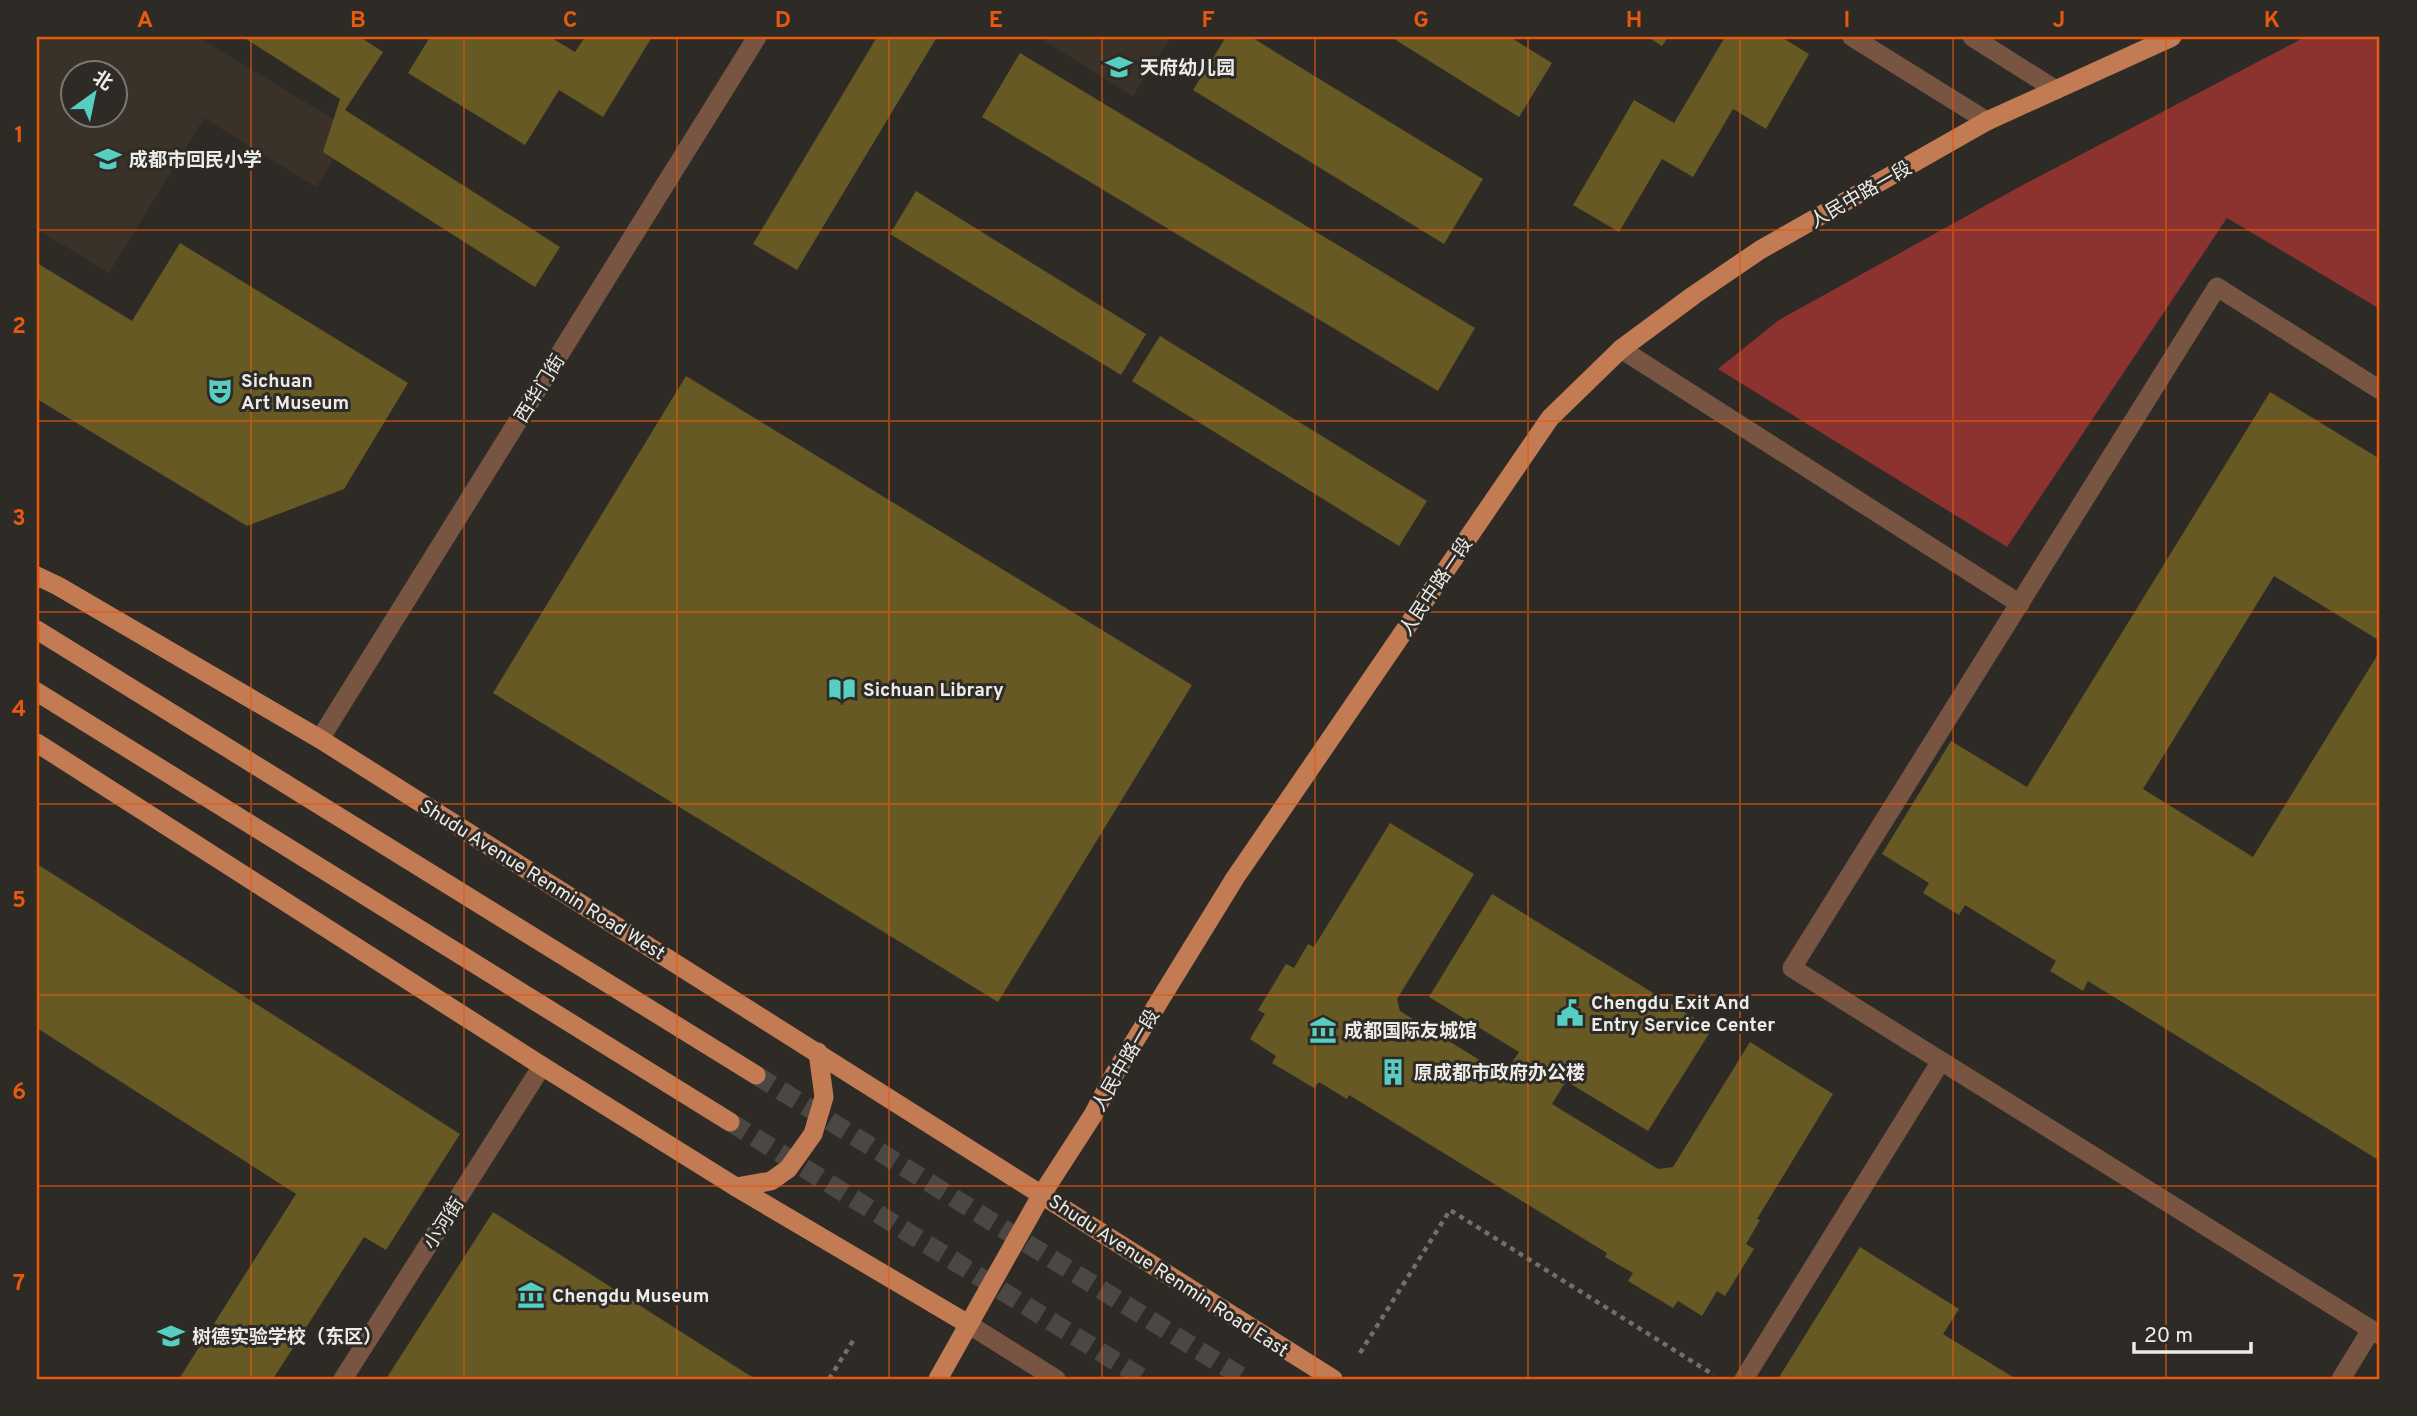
<svg xmlns="http://www.w3.org/2000/svg" width="2417" height="1416" viewBox="0 0 2417 1416" font-family="Overpass,'Noto Sans SC',sans-serif">
  <rect width="100%" height="100%" fill="#2e2b26"/>
  <!-- built -->
  <g fill="#3a3229" fill-rule="evenodd">
    <path d="M37 37H198L351 130 316 187 204 118 109 273 37 229ZM74 74H116V116H74Z"/>
    <polygon points="1038,37 1171,37 1133,96"/>
  </g>
  <!-- forest -->
  <polygon fill="#8d332f" points="2305,37 2380,37 2380,309 2227,218 2007,547 1718,369 1779,320 2019,187"/>
  <!-- building -->
  <g fill="#675923">
    <polygon points="243,37 360,37 383,52 345,110 560,247 535,287 323,152 340,99"/>
    <polygon points="430,37 550,37 575,52 585,37 652,37 603,117 559,90 525,145 408,73"/>
    <polygon points="877,37 937,37 797,270 753,244"/>
    <polygon points="1226,37 1251,37 1483,179 1444,244 1193,90"/>
    <polygon points="1391,37 1510,37 1552,63 1519,117"/>
    <polygon points="1648,37 1668,37 1662,46"/>
    <polygon points="1725,37 1781,37 1809,54 1766,129 1733,109 1693,177 1662,159 1619,232 1573,205 1634,100 1674,123"/>
    <polygon points="1020,53 1475,328 1438,391 982,117"/>
    <polygon points="916,191 1146,334 1121,375 890,234"/>
    <polygon points="180,243 408,383 344,489 247,526 37,399 37,263 132,321"/>
    <polygon points="1160,336 1427,501 1399,546 1132,381"/>
    <polygon points="686,376 1192,685 998,1002 493,693"/>
    <polygon points="2270,392 2380,459 2380,641 2274,576 2143,789 2253,857 2380,651 2380,1161 2088,981 2083,991 2050,971 2056,961 1965,905 1959,915 1923,893 1929,883 1882,854 1951,741 2027,787"/>
    <polygon points="1390,823 1474,874 1397,999 1400,1011 1504,1075 1519,1052 1429,997 1492,894 1712,1029 1648,1131 1566,1081 1552,1104 1658,1169 1673,1167 1750,1042 1833,1094 1757,1219 1760,1220 1746,1244 1754,1249 1725,1296 1717,1291 1702,1316 1678,1301 1673,1308 1628,1281 1633,1273 1605,1257 1607,1253 1349,1095 1347,1099 1319,1082 1314,1088 1272,1063 1276,1056 1250,1039 1265,1014 1258,1010 1286,964 1294,968 1308,944 1314,947"/>
    <polygon points="37,864 460,1134 386,1250 364,1237 273,1379 179,1379 296,1194 37,1028"/>
    <polygon points="493,1212 752,1377 750,1379 386,1379"/>
    <polygon points="1860,1247 1959,1309 1943,1334 2016,1379 1778,1379"/>
  </g>
  <g fill="none" stroke-linecap="round" stroke-linejoin="round">
    <!-- primary-tunnel -->
    <g stroke="#4b4843" stroke-width="19" stroke-dasharray="19 10" stroke-linecap="butt">
      <polyline points="756,1075 1245,1379"/>
      <polyline points="730,1122 1144,1379"/>
    </g>
    <!-- path -->
    <g stroke="#726f6b" stroke-width="4.5" stroke-dasharray="5 5" stroke-linecap="butt">
      <polyline points="1360,1353 1450,1210 1714,1375"/>
      <polyline points="829,1379 854,1339"/>
    </g>
    <!-- service -->
    <g stroke="#785442" stroke-width="19">
      <polyline points="1852,37 1987,121"/>
      <polyline points="1972,37 2056,90"/>
      <polyline points="2380,390 2217,287 1792,968 2380,1335"/>
      <polyline points="968,1324 1056,1379"/>
      <polyline points="1744,1379 1941,1061"/>
      <polyline points="2341,1379 2371,1330"/>
    </g>
    <!-- minor -->
    <g stroke="#785442" stroke-width="19">
      <polyline points="1621,349 2020,604"/>
      <polyline points="320,739 757,37"/>
      <polyline points="343,1379 542,1066"/>
    </g>
    <!-- primary -->
    <g stroke="#c37b54" stroke-width="19">
      <polyline points="37,576 58,586 320,739 1333,1379"/>
      <polyline points="37,630 756,1075"/>
      <polyline points="37,692 730,1122"/>
      <polyline points="37,743 542,1066 736,1187 968,1324"/>
      <polyline points="736,1187 771,1181 788,1169 813,1134 824,1097 818,1052"/>
      <polyline points="938,1379 1042,1194 1093,1115 1115,1073 1235,878 1550,418 1621,349 1694,295 1760,250 1987,121 2172,37"/>
    </g>
  </g>
  <!-- grid -->
  <path fill="none" stroke="#e8590c" stroke-width="2" stroke-opacity="0.55" d="M251 37V1379M464 37V1379M677 37V1379M889 37V1379M1102 37V1379M1315 37V1379M1528 37V1379M1740 37V1379M1953 37V1379M2166 37V1379M37 230H2380M37 421H2380M37 612H2380M37 804H2380M37 995H2380M37 1186H2380"/>
  <!-- icons -->
  <defs>
    <symbol id="school-bare" viewBox="-9 -9 18 18"><path d="M0-5L7-2L0 1L-7-2ZM-4 1L0 2.5L4 1V4Q0 6-4 4Z" fill="#57cec2" stroke="#2e2b26" stroke-width="2.5" paint-order="stroke"/></symbol>
    <symbol id="theatre-bare" viewBox="-9 -9 18 18"><path d="M-5-5.5Q0-4 5-5.5V0Q5 5 0 6Q-5 5-5 0ZM-3.3-2.5H-1v1.5H-3.3ZM1-2.5H3.3v1.5H1ZM-2.8 1Q0 5.5 2.8 1Z" fill="#57cec2" stroke="#2e2b26" stroke-width="2.5" paint-order="stroke"/></symbol>
    <symbol id="library-bare" viewBox="-9 -9 18 18"><path d="M-6-4Q-3-5.5-.7-3.5V5Q-3 3-6 4ZM6-4Q3-5.5 .7-3.5V5Q3 3 6 4Z" fill="#57cec2" stroke="#2e2b26" stroke-width="2.5" paint-order="stroke"/></symbol>
    <symbol id="civic-bare" viewBox="-9 -9 18 18"><path d="M-.6-6.5H3V-4.5H.6V-3L4-1V1h2V6H-6V1h2V-1L-.6-3ZM-1.2 2.5V6h2.4V2.5Z" fill="#57cec2" stroke="#2e2b26" stroke-width="2.5" paint-order="stroke"/></symbol>
    <symbol id="museum-bare" viewBox="-9 -9 18 18"><path d="M0-6L6-3V-2H-6V-3ZM-5-1h2V3h-2ZM-1-1h2V3h-2ZM3-1h2V3H3ZM-6 4H6V6H-6Z" fill="#57cec2" stroke="#2e2b26" stroke-width="2.5" paint-order="stroke"/></symbol>
    <symbol id="building-bare" viewBox="-9 -9 18 18"><path d="M-4-6H4V6H1V3H-1V6H-4ZM-2.5-4.3h1.7v1.8h-1.7ZM.8-4.3h1.7v1.8H.8ZM-2.5-1h1.7V.8h-1.7ZM.8-1h1.7V.8H.8Z" fill="#57cec2" stroke="#2e2b26" stroke-width="2.5" paint-order="stroke"/></symbol>
  </defs>
  <g fill-rule="evenodd">
    <use href="#school-bare" x="1100" y="48" width="38" height="38"/>
    <use href="#school-bare" x="89" y="140" width="38" height="38"/>
    <use href="#theatre-bare" x="201" y="372" width="38" height="38"/>
    <use href="#library-bare" x="823" y="670" width="38" height="38"/>
    <use href="#civic-bare" x="1551" y="994" width="38" height="38"/>
    <use href="#museum-bare" x="1304" y="1011" width="38" height="38"/>
    <use href="#building-bare" x="1374" y="1053" width="38" height="38"/>
    <use href="#museum-bare" x="512" y="1276" width="38" height="38"/>
    <use href="#school-bare" x="152" y="1317" width="38" height="38"/>
  </g>
  <g text-anchor="middle" stroke-width="6" stroke-linejoin="round" paint-order="stroke">
    <!-- poi labels -->
    <g font-size="19" font-weight="bold" fill="#edebe8" stroke="#2e2b26" text-anchor="start">
      <text x="1140" y="74">天府幼儿园</text>
      <text x="129" y="166">成都市回民小学</text>
      <text x="241" y="387">Sichuan<tspan x="241" dy="22">Art Museum</tspan></text>
      <text x="863" y="696">Sichuan Library</text>
      <text x="1591" y="1009">Chengdu Exit And<tspan x="1591" dy="22">Entry Service Center</tspan></text>
      <text x="1344" y="1037">成都国际友城馆</text>
      <text x="1414" y="1079">原成都市政府办公楼</text>
      <text x="552" y="1302">Chengdu Museum</text>
      <text x="192" y="1343">树德实验学校（东区）</text>
    </g>
    <!-- street labels -->
    <g font-size="19" fill="#edebe8" stroke="#2e2b26">
      <text transform="translate(1860 194) rotate(-30)" y="7">人民中路一段</text>
      <text transform="translate(539 388) rotate(-58)" y="7">西华门街</text>
      <text transform="translate(1435 586) rotate(-56)" y="7">人民中路一段</text>
      <text transform="translate(543 879) rotate(32)" y="7">Shudu Avenue Renmin Road West</text>
      <text transform="translate(1125 1060) rotate(-60)" y="7">人民中路一段</text>
      <text transform="translate(443 1223) rotate(-57)" y="7">小河街</text>
      <text transform="translate(1169 1275) rotate(33)" y="7">Shudu Avenue Renmin Road East</text>
    </g>
  </g>
  <!-- border -->
  <rect width="2417" height="1416" fill="none" stroke="#2e2b26" stroke-width="77"/>
  <!-- north arrow -->
  <g transform="translate(94 94) rotate(33)"><circle r="33" fill="#2e2b26" stroke="#7a7874" stroke-width="2"/>
  <path d="M0-5L12 26L0 18L-12 26Z" fill="#57cec2"/>
  <text y="-10" font-size="19" font-weight="bold" text-anchor="middle" fill="#edebe8">北</text>
  </g>
  <!-- scale -->
  <path d="M2134 1342v10h117v-10" fill="none" stroke="#edebe8" stroke-width="3.5"/>
  <text x="2144" y="1342" font-size="21" fill="#edebe8" stroke="#2e2b26" stroke-width="5" paint-order="stroke">20 m</text>
  <rect x="38" y="38" width="2340" height="1340" fill="none" stroke="#e8590c" stroke-width="2.5"/>
  <g font-size="23" text-anchor="middle" font-weight="bold" fill="#e8590c">
    <text x="145" y="27">A</text>
    <text x="358" y="27">B</text>
    <text x="570" y="27">C</text>
    <text x="783" y="27">D</text>
    <text x="996" y="27">E</text>
    <text x="1208" y="27">F</text>
    <text x="1421" y="27">G</text>
    <text x="1634" y="27">H</text>
    <text x="1847" y="27">I</text>
    <text x="2059" y="27">J</text>
    <text x="2272" y="27">K</text>
    <text x="19" y="142">1</text>
    <text x="19" y="333">2</text>
    <text x="19" y="525">3</text>
    <text x="19" y="716">4</text>
    <text x="19" y="907">5</text>
    <text x="19" y="1099">6</text>
    <text x="19" y="1290">7</text>
  </g>
</svg>
